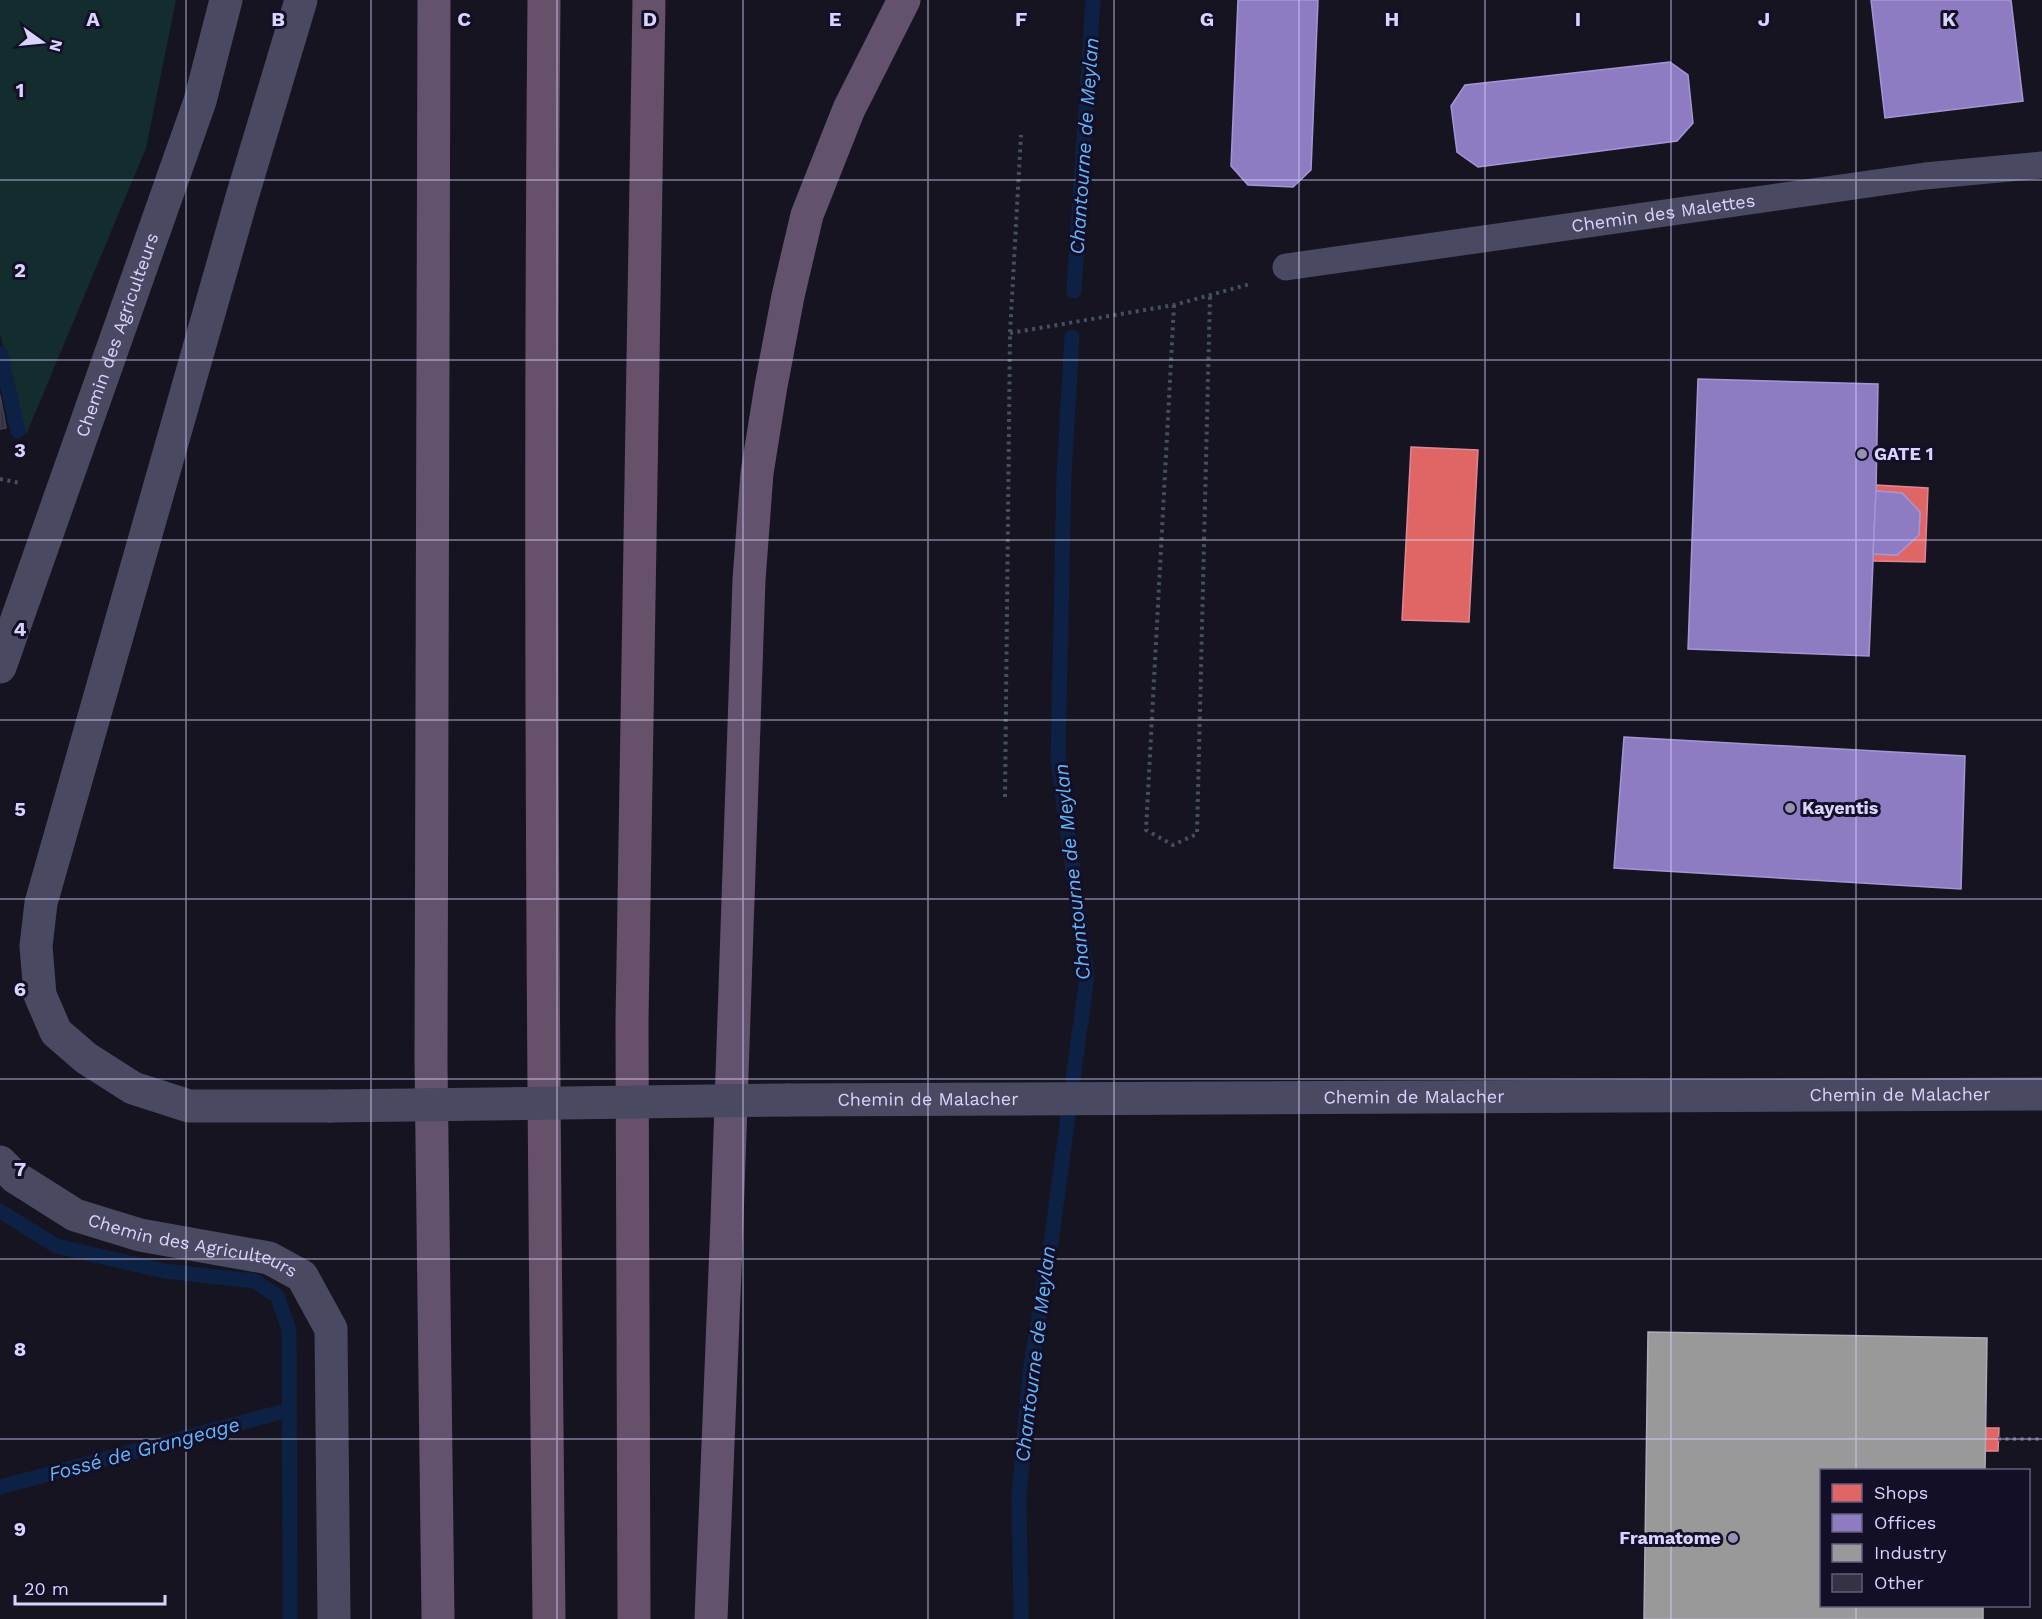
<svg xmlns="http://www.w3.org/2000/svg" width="2042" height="1619" viewBox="0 0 2042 1619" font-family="'Work Sans',sans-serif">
  <rect width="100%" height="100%" fill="#161421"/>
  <!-- green -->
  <polygon fill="#132c2d" points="0,0 176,0 146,148 26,435 0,334"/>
  <!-- shops -->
  <g fill="#e06666" stroke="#de8794" stroke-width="1.5">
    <polygon points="1411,447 1478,450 1469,622 1402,620"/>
    <polygon points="1876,485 1928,488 1925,562 1873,561 1873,554 1897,555 1919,535 1920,512 1902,493 1876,491"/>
    <polygon points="1986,1428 1999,1428 1998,1451 1985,1451"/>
  </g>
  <!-- offices -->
  <g fill="#8e7cc3" stroke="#a496d5" stroke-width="1.5">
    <polygon points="1238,0 1318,0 1311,170 1293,187 1248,185 1231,166"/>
    <polygon points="1871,0 2011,0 2023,101 1885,118"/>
    <polygon points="1670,62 1688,75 1693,123 1677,141 1478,167 1457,152 1451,106 1465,85"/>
    <polygon points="1698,379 1878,384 1876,491 1869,656 1688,649"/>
    <polygon points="1876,491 1902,493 1920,512 1919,535 1897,555 1873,554"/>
    <polygon points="1624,737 1965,756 1961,889 1614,868"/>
  </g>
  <!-- industry -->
  <polygon fill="#999" stroke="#acabb8" stroke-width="1.5" points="1648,1332 1987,1338 1985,1470 1822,1470 1822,1606 1983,1606 1983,1619 1644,1619"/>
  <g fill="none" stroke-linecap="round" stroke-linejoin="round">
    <!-- stream -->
    <g stroke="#0d2144" stroke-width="15">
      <polyline points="1074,291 1093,0"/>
      <polyline points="0,353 18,431"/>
      <polyline points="0,1211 56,1246 164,1271 255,1281 277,1296 289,1329 290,1619"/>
      <polyline points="0,1487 289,1410"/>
      <polyline points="1021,1619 1019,1495 1030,1372 1051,1243 1087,976 1058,761 1064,475 1072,337"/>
    </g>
  </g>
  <!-- building -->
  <polygon fill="#343243" stroke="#433f54" stroke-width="1.5" points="0,395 6,428 0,429"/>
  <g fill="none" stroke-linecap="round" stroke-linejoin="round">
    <!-- path -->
    <g stroke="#44505f" stroke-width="4" stroke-dasharray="3 4.5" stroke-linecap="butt">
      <polyline points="1174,305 1146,830 1173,845 1197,834 1210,296"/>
      <polyline points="1010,333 1174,305 1250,284"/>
      <polyline points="0,479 20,483"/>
      <polyline points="1005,797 1010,333 1021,135"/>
      <polyline points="1998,1439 2042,1439"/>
    </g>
    <!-- service -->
    <path stroke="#4a4962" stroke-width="27" id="s1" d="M1286 267 1925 176 2042 165"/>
    <!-- minor -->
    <g stroke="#4a4962" stroke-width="33">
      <polyline points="301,0 242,197 41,903 36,946 40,995 56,1032 86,1058 133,1088 189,1106 330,1106"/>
      <path id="s2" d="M0 667 200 101 226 0"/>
      <path id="s3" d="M787 1100 2042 1094"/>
      <path id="s4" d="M0 1162 15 1177 75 1215 140 1235 269 1258 302 1276 331 1329 334 1619"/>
    </g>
    <!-- trunk -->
    <g stroke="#62526e" stroke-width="33">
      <polyline points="434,0 431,1062 438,1619"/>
      <polyline points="711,1619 727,1220 749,580 757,473 771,386 788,296 807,215 849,109 904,0"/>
    </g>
    <!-- motorway -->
    <g stroke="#67516a" stroke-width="33">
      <path d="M544 0C539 540 543 1079 549 1619"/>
      <polyline points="634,1619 632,1021 649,0"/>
    </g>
    <!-- minor-bridge -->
    <polyline stroke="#4a4962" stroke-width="33" points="330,1106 787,1100"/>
  </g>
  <!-- grid -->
  <path fill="none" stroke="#d9d4ff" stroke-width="1.5" stroke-opacity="0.55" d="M186 0V1619M371 0V1619M557 0V1619M743 0V1619M928 0V1619M1114 0V1619M1299 0V1619M1485 0V1619M1671 0V1619M1856 0V1470M0 180H2042M0 360H2042M0 540H2042M0 720H2042M0 899H2042M0 1079H2042M0 1259H2042M0 1439H2042M1856 1606V1619"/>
  <!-- markers -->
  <g fill="#9591b1" stroke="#130f26" stroke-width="2">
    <circle cx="1862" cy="454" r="6"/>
    <circle cx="1790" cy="808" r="6"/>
    <circle cx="1733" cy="1538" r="6"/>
  </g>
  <g text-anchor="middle" stroke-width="6" stroke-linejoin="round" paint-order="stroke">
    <!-- street labels -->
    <g font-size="18" fill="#d9d4ff" stroke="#130f26">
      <text dy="6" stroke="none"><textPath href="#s1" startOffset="381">Chemin des Malettes</textPath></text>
      <text dy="6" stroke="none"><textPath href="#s2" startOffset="352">Chemin des Agriculteurs</textPath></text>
      <text dy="6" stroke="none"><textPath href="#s3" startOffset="1113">Chemin de Malacher</textPath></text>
      <text dy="6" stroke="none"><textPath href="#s3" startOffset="627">Chemin de Malacher</textPath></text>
      <text dy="6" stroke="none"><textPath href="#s3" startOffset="141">Chemin de Malacher</textPath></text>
      <text dy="6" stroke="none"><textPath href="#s4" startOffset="214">Chemin des Agriculteurs</textPath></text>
    </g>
    <!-- poi labels -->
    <g font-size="18" font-weight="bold" fill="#d9d4ff" stroke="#130f26" text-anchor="start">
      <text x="1874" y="460">GATE 1</text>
      <text x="1802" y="814">Kayentis</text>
      <text x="1721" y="1544" text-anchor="end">Framatome</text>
    </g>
    <!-- water labels -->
    <g font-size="20" font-style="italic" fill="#62b6ff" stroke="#130f26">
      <text transform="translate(1084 146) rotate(-86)" y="7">Chantourne de Meylan</text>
      <text transform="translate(1072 872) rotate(-96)" y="7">Chantourne de Meylan</text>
      <text transform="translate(1035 1354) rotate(-83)" y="7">Chantourne de Meylan</text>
      <text transform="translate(144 1449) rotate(-15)" y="7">Fossé de Grangeage</text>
    </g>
  </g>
  <g font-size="20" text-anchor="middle" font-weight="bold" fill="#d9d4ff" stroke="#130f26" stroke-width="6" stroke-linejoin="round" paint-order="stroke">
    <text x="93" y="26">A</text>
    <text x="278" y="26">B</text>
    <text x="464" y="26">C</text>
    <text x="650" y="26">D</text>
    <text x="835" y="26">E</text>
    <text x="1021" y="26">F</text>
    <text x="1207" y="26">G</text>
    <text x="1392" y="26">H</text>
    <text x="1578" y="26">I</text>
    <text x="1764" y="26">J</text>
    <text x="1949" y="26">K</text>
    <text x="20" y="97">1</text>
    <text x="20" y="277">2</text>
    <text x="20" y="457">3</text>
    <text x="20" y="636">4</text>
    <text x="20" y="816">5</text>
    <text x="20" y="996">6</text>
    <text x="20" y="1176">7</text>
    <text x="20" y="1356">8</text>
    <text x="20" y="1536">9</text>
  </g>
  <!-- legend -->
  <rect x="1820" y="1469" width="210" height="138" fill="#130f26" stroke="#625e7d" stroke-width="1.5"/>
  <rect x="1832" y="1484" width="30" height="18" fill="#e06666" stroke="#625e7d" stroke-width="1.5"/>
  <text x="1874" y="1499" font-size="18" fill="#d9d4ff">Shops</text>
  <rect x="1832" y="1514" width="30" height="18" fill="#8e7cc3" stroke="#625e7d" stroke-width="1.5"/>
  <text x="1874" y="1529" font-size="18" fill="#d9d4ff">Offices</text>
  <rect x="1832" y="1544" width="30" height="18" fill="#999999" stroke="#625e7d" stroke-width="1.5"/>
  <text x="1874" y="1559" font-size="18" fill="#d9d4ff">Industry</text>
  <rect x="1832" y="1574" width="30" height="18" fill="#343243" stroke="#625e7d" stroke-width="1.5"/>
  <text x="1874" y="1589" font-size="18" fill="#d9d4ff">Other</text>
  <!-- north arrow -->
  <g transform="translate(42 42) rotate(105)" stroke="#130f26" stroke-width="4.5" paint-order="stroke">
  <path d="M0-4.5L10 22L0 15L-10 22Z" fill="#d9d4ff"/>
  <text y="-9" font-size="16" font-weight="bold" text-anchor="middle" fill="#d9d4ff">N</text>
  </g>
  <!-- scale -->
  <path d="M15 1595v9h150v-9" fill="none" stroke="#d9d4ff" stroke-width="3"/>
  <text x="24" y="1595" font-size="18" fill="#d9d4ff" stroke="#130f26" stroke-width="4.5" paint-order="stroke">20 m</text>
</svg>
